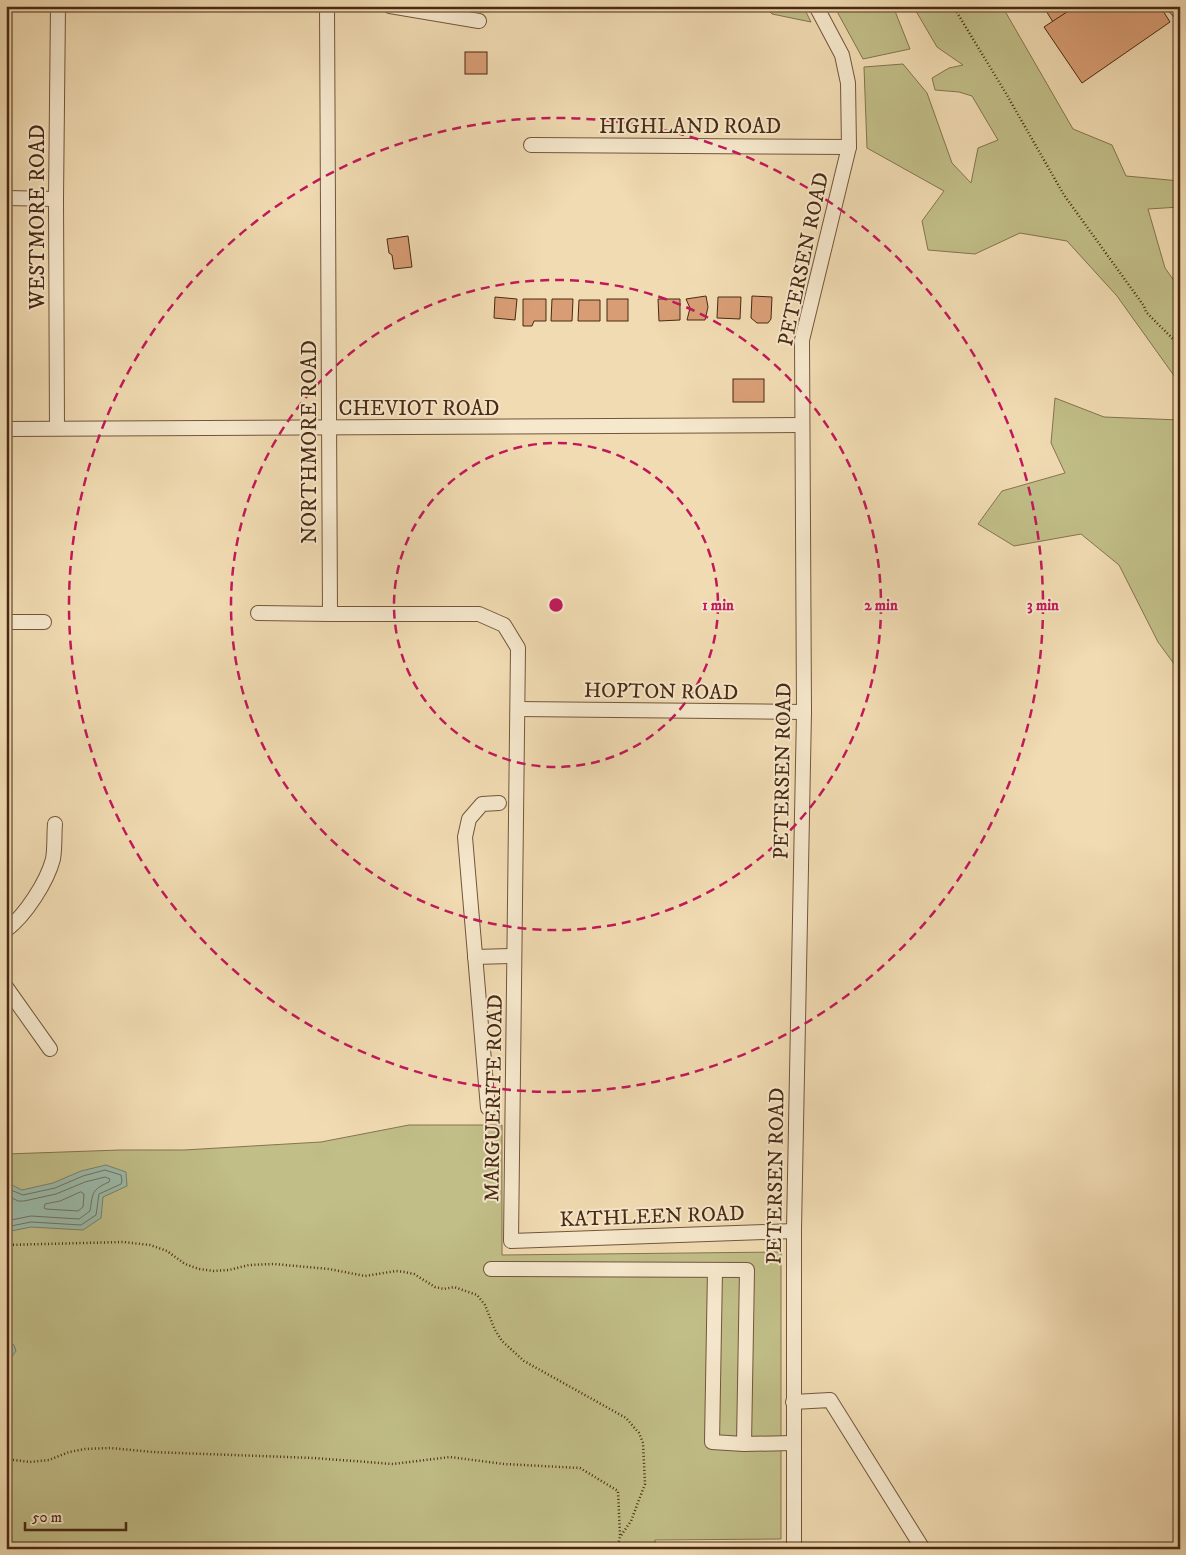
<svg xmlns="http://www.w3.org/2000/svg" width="1186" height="1555" viewBox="0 0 1186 1555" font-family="'IM FELL DW Pica',serif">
  <rect width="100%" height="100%" fill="#f1dbb2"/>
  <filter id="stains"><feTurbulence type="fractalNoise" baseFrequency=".004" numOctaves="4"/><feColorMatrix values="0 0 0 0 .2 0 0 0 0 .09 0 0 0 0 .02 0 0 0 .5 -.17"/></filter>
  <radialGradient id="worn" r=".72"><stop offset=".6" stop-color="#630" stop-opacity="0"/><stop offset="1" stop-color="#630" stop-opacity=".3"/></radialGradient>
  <!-- green -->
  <g fill="#c1be88" stroke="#85744e">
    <polygon points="765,6 803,6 811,22 772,14"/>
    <polygon points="834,6 893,6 910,49 863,59"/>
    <polygon points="913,6 1002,6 1073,129 1112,145 1126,176 1180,181 1180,207 1148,209 1165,268 1180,289 1180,384 1117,296 1067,241 1020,233 975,254 928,250 922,221 944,191 867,148 864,67 903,64 927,93 952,163 971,183 978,148 998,140 972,96 959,92 935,90 932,78 949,68 963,65 937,47"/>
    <polygon points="1055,398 1104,417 1180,420 1180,672 1158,642 1119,565 1081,534 1014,546 978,524 1002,491 1065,473 1051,443"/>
    <polygon points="409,1125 502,1125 502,1255 781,1252 781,1539 655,1540 655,1549 6,1549 6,1154 120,1150 184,1150 321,1142"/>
  </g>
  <!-- water -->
  <g fill="#9bbbab" stroke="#7a816e">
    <polygon points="106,1165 126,1172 127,1186 103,1197 101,1218 83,1230 31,1227 6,1232 6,1182 22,1190 53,1183 81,1171"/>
    <path d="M6 1342 14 1345 16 1351C9 1361 5 1361 9 1375L6 1378Z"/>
  </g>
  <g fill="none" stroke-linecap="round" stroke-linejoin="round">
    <!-- shore -->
    <g stroke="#72725f" stroke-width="1">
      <polyline points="6,1188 23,1195 55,1188 83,1176 105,1170 121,1175 122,1181 121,1184 99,1194 96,1215 81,1225 31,1222 6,1227"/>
      <polygon points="81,1192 84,1194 83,1207 78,1211 46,1209 44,1208 45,1204 60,1201"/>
      <path d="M6 1195 18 1201H24L56 1194 85 1182 105 1177 110 1179 109 1182C91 1190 93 1193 90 1211L79 1219 31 1216 6 1221"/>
    </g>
  </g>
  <!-- building -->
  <g fill="#d89d74" stroke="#492913">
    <polygon points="1043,6 1076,6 1053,22"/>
    <polygon points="1076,6 1160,6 1170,22 1082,83 1044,27"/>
    <rect x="465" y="52" width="22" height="22"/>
    <polygon points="408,236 412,267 394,269 392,255 389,253 387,239"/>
    <polygon points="706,296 708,307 705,320 687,320 690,308 686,299"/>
    <polygon points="752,296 772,297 771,319 768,323 757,323 751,318"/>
    <polygon points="495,297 517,299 515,320 494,318"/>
    <polygon points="718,297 741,297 740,319 717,318"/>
    <polygon points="523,299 546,299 546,321 534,321 532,326 523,326"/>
    <polygon points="552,299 573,299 572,321 551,321"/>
    <rect x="607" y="299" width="21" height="22"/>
    <polygon points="658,299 680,299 680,320 659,321"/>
    <polygon points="579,300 600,300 600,321 578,321"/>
    <rect x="733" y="379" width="31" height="23"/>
  </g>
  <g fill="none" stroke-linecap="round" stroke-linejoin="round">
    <defs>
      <g id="minor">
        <polyline points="327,6 330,614 479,614 504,625 518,648 511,1241 794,1231"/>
        <polyline points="390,6 479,21"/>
        <polyline points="1174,6 1180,12"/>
        <polyline points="531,145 849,147"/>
        <polyline points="6,198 56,199"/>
        <polyline points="57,428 56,199 58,6"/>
        <polyline points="6,429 802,425"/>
        <polyline points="258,613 330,614"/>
        <polyline points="6,622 44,622"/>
        <polyline points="518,709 804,712"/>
        <path d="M6 930C25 916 47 882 53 859 55 848 54 835 55 824"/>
        <polyline points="475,957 514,956"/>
        <polyline points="6,987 50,1049"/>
        <polyline points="488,1108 465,837 469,819 482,804 499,803"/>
        <polyline points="491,1269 747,1270 744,1444 793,1443"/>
        <polyline points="715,1270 712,1442 744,1444"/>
        <polyline points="793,1402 830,1400 923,1549"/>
        <polyline points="794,1549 794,1229 804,712 802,340 849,147 848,83 842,55 816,6"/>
      </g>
    </defs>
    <!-- minor casing -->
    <use href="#minor" stroke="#73563b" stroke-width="16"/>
    <!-- path -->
    <g stroke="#492913" stroke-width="2.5" stroke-dasharray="1 2.5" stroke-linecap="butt">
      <polyline points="953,6 1007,95 1012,104 1064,195 1144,306 1146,312 1180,346"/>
      <polyline points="6,1245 123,1242 150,1245 167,1251 185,1264 199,1269 214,1271 229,1270 249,1265 274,1264 329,1269 365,1276 396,1271 405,1272 414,1274 435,1287 444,1289 454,1287 477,1295 485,1305 495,1330 502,1341 524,1361 626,1418 639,1433 643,1443 645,1484 631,1521 620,1537 617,1549"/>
      <polyline points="6,1459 30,1462 49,1460 69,1452 85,1449 111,1448 152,1452 314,1458 393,1464 450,1457 504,1464 580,1468 618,1491 620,1535"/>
    </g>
    <!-- minor -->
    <use href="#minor" stroke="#f6e8cd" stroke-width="14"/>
  </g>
  <!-- distance rings -->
  <g fill="none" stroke="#c2185b" stroke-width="2.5" stroke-dasharray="9 6">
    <circle cx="556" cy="605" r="162"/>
    <circle cx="556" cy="605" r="325"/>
    <circle cx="556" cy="605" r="487"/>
  </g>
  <g text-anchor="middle" stroke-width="4" stroke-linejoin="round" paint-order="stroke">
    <!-- street labels -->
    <g font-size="21" fill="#492913" stroke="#f6e8cd">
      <text x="690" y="133">HIGHLAND ROAD</text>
      <text transform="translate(37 217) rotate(-90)" y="7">WESTMORE ROAD</text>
      <text transform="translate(803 259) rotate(-78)" y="7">PETERSEN ROAD</text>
      <text x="419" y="415">CHEVIOT ROAD</text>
      <text transform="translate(309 442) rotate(-90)" y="7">NORTHMORE ROAD</text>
      <text transform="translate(661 691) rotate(1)" y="7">HOPTON ROAD</text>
      <text transform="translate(782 771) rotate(-89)" y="7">PETERSEN ROAD</text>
      <text transform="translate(493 1098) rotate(-89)" y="7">MARGUERITE ROAD</text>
      <text transform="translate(775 1176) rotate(-89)" y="7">PETERSEN ROAD</text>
      <text transform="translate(652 1216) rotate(-2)" y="7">KATHLEEN ROAD</text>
    </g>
  </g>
  <circle cx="556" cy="605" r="8" fill="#c2185b" stroke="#f6e8cd" stroke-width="2.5"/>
  <g font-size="15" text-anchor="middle" font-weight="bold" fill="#c2185b" stroke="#f6e8cd" stroke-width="4" stroke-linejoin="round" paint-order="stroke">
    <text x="718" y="610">1 min</text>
    <text x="881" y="610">2 min</text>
    <text x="1043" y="610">3 min</text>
  </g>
  <!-- margin -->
  <rect width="1186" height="1555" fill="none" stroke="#f1dbb2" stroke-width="25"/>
  <rect x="8" y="8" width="1171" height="1540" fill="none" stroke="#492913" stroke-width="2.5"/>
  <rect x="12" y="12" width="1161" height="1530" fill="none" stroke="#492913"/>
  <!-- scale -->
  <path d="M25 1522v8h101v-8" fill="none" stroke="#492913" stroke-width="2.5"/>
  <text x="32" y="1522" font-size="15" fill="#492913" stroke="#f6e8cd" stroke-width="4" paint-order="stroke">50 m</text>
  <rect width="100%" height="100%" filter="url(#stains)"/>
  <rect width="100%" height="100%" fill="url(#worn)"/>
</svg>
